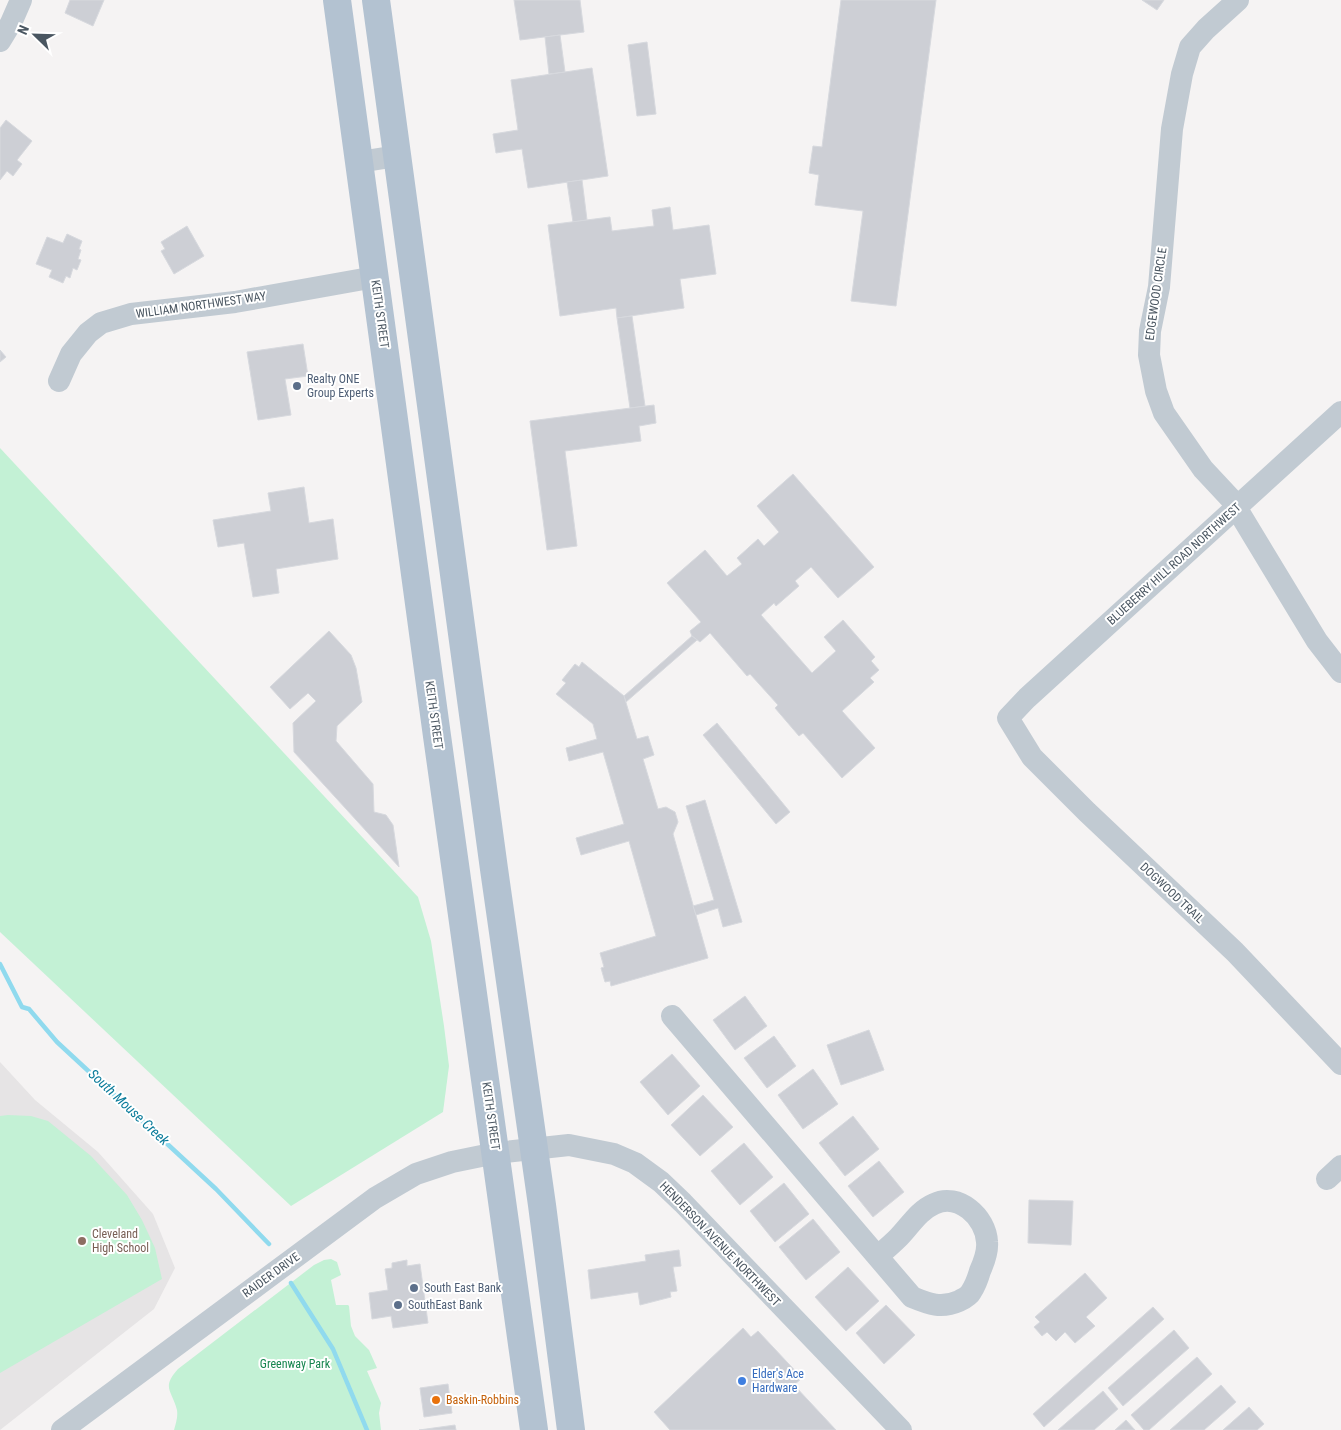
<svg xmlns="http://www.w3.org/2000/svg" width="1341" height="1430" viewBox="0 0 1341 1430" font-family="'Roboto Condensed',sans-serif">
  <rect width="100%" height="100%" fill="#f5f3f3"/>
  <!-- education -->
  <polygon fill="#e6e4e5" points="0,1062 35,1100 98,1152 153,1214 175,1268 154,1309 0,1430"/>
  <!-- green -->
  <g fill="#c3f1d5">
    <polygon points="0,448 418,897 431,941 444,1026 449,1066 443,1112 291,1206 0,932"/>
    <polygon points="8,1115 31,1116 48,1121 91,1156 127,1195 142,1220 155,1248 162,1279 0,1373 0,1116"/>
    <path d="M331 1259 337 1262 341 1275 331 1280 336 1305H348L349 1306 351 1326 355 1336 369 1350 377 1368 367 1371 381 1403 379 1413 381 1430H174C176 1423 178 1417 177 1410 172 1390 161 1388 178 1369L314 1265 324 1260Z"/>
  </g>
  <g fill="none" stroke-linecap="round" stroke-linejoin="round">
    <!-- stream -->
    <g stroke="#90daee" stroke-width="4.5">
      <polyline points="0,964 22,1007 29,1009 57,1042 216,1189 269,1244"/>
      <polyline points="291,1283 333,1349 367,1430"/>
    </g>
  </g>
  <!-- building -->
  <g fill="#cdcfd5" stroke="#d7d9de">
    <polygon points="70,0 104,0 93,26 65,13"/>
    <polygon points="514,0 580,0 584,32 520,40"/>
    <polygon points="841,0 936,0 896,306 851,301 863,211 815,205 819,175 809,173 813,146 822,147"/>
    <polygon points="1142,0 1164,0 1157,10"/>
    <polygon points="560,35 565,72 549,74 545,37"/>
    <polygon points="647,42 656,114 637,116 628,45"/>
    <polygon points="592,68 608,176 528,188 522,149 496,153 493,134 518,130 511,80"/>
    <polygon points="6,120 32,141 17,160 22,164 13,176 7,171 0,180 0,128"/>
    <polygon points="582,180 587,220 573,222 567,182"/>
    <polygon points="670,207 673,230 709,225 716,274 680,279 684,308 617,318 616,308 560,316 548,225 610,217 612,231 654,226 652,210"/>
    <polygon points="187,226 204,256 174,274 161,251 165,249 161,242"/>
    <polygon points="67,234 82,241 79,249 81,250 78,259 81,260 77,270 73,268 70,278 66,276 63,283 49,277 52,270 36,264 47,237 63,243"/>
    <polygon points="632,316 645,406 630,408 617,318"/>
    <polygon points="303,344 308,376 285,379 291,415 258,420 247,352"/>
    <polygon points="0,350 6,357 0,362"/>
    <polygon points="654,405 656,423 639,426 641,441 565,451 577,546 547,550 530,421"/>
    <polygon points="793,474 874,567 838,598 811,567 795,581 799,586 776,606 774,603 761,615 812,673 836,651 824,637 843,620 875,657 871,661 879,670 870,678 874,682 842,711 875,748 842,778 803,733 799,736 775,708 778,705 750,674 747,676 710,633 700,642 692,636 690,631 701,622 667,583 705,550 727,576 742,564 737,558 758,539 764,546 779,532 757,506"/>
    <polygon points="304,487 309,523 333,519 338,559 276,569 279,593 253,597 244,543 218,547 213,520 271,511 268,493"/>
    <polygon points="329,631 351,655 356,668 362,702 337,726 336,741 373,784 374,812 386,815 393,825 399,867 294,752 293,723 316,701 308,693 290,709 270,687"/>
    <polygon points="692,636 697,640 626,702 624,696"/>
    <polygon points="582,662 624,696 637,739 648,736 654,755 643,759 658,809 666,807 675,812 678,822 673,834 708,958 611,986 610,981 605,982 601,968 604,967 600,953 656,936 629,841 581,855 576,838 624,824 603,752 569,761 566,748 597,739 593,724 556,694 566,683 562,680 575,664 579,667"/>
    <polygon points="717,723 790,812 776,824 703,735"/>
    <polygon points="705,800 742,922 723,927 718,908 696,915 693,906 714,900 686,806"/>
    <polygon points="745,996 767,1026 735,1050 713,1020"/>
    <polygon points="869,1030 884,1070 841,1085 827,1045"/>
    <polygon points="774,1036 796,1066 767,1088 744,1058"/>
    <polygon points="672,1054 700,1086 668,1115 640,1082"/>
    <polygon points="813,1069 838,1104 803,1129 778,1095"/>
    <polygon points="703,1095 733,1127 700,1156 671,1125"/>
    <polygon points="853,1116 879,1149 845,1176 819,1143"/>
    <polygon points="744,1143 773,1177 740,1205 711,1171"/>
    <polygon points="879,1161 904,1192 873,1217 848,1186"/>
    <polygon points="784,1183 809,1214 775,1242 750,1211"/>
    <polygon points="1029,1200 1073,1201 1071,1245 1028,1243"/>
    <polygon points="813,1219 840,1252 806,1280 779,1247"/>
    <polygon points="679,1250 681,1266 673,1267 677,1291 670,1292 671,1297 640,1305 638,1292 591,1299 588,1270 646,1261 645,1255"/>
    <polygon points="407,1260 407,1266 420,1264 428,1323 393,1328 391,1316 372,1319 369,1293 388,1290 385,1269 392,1268 392,1263"/>
    <polygon points="848,1267 879,1301 846,1331 815,1297"/>
    <polygon points="1085,1273 1107,1298 1086,1317 1095,1326 1075,1343 1065,1332 1056,1341 1047,1332 1042,1336 1034,1327 1040,1322 1035,1317"/>
    <polygon points="886,1305 915,1335 884,1364 856,1333"/>
    <polygon points="1153,1307 1164,1319 1044,1427 1033,1414"/>
    <polygon points="743,1328 751,1337 758,1331 802,1378 794,1385 836,1430 670,1430 654,1412"/>
    <polygon points="1174,1330 1189,1348 1123,1406 1108,1388"/>
    <polygon points="1197,1357 1212,1374 1149,1430 1144,1430 1131,1415"/>
    <polygon points="448,1384 452,1413 424,1417 420,1388"/>
    <polygon points="1221,1385 1236,1402 1204,1430 1170,1430"/>
    <polygon points="1103,1391 1118,1409 1094,1430 1058,1430"/>
    <polygon points="1249,1407 1264,1424 1257,1430 1223,1430"/>
    <polygon points="1126,1420 1135,1430 1115,1430"/>
    <polygon points="455,1425 456,1430 419,1430"/>
  </g>
  <g fill="none" stroke-linecap="round" stroke-linejoin="round">
    <!-- minor -->
    <g stroke="#c1cad2" stroke-width="22">
      <polyline points="1238,0 1206,29 1190,47 1182,74 1172,129 1159,287 1150,331 1149,355 1156,391 1164,413 1203,469 1231,499 1317,641 1341,672"/>
      <polyline points="0,41 11,23 21,0"/>
      <polyline points="359,162 397,156"/>
      <polyline points="59,381 71,354 88,333 101,323 131,314 235,302 375,277"/>
      <polyline points="1341,412 1027,698 1008,718 1032,757 1087,812 1235,952 1341,1064"/>
      <path d="M672 1016 912 1297C929 1304 941 1309 959 1301 963 1299 969 1296 971 1292 975 1286 978 1278 980 1271 984 1262 988 1251 987 1242 986 1217 958 1192 934 1204 918 1211 910 1226 898 1238 892 1244 885 1250 878 1256"/>
      <polyline points="1327,1179 1341,1166"/>
      <polyline points="62,1430 375,1198 416,1174 452,1162 496,1153 569,1145 614,1154 635,1163 661,1182 683,1203 901,1430"/>
    </g>
    <!-- major -->
    <g stroke="#b3c2d1" stroke-width="28">
      <polyline points="337,0 437,736 534,1430"/>
      <polyline points="376,0 494,869 542,1205 571,1430"/>
    </g>
  </g>
  <!-- markers -->
  <g fill="#5c6f8a" stroke="#fff" stroke-width="2">
    <circle cx="297" cy="386" r="5"/>
    <circle cx="414" cy="1288" r="5"/>
    <circle cx="398" cy="1305" r="5"/>
  </g>
  <circle fill="#8d6e63" stroke="#fff" stroke-width="2" cx="82" cy="1241" r="5"/>
  <circle fill="#3f7fe0" stroke="#fff" stroke-width="2" cx="742" cy="1381" r="5"/>
  <circle fill="#e8710a" stroke="#fff" stroke-width="2" cx="436" cy="1400" r="5"/>
  <g text-anchor="middle" stroke-width="4" stroke-linejoin="round" paint-order="stroke">
    <!-- street labels -->
    <g font-size="12" fill="#4a5661" stroke="#fff">
      <text transform="translate(1156 294) rotate(-82)" y="4">EDGEWOOD CIRCLE</text>
      <text transform="translate(201 305) rotate(-8)" y="4">WILLIAM NORTHWEST WAY</text>
      <text transform="translate(380 314) rotate(82)" y="4">KEITH STREET</text>
      <text transform="translate(1174 564) rotate(-42)" y="4">BLUEBERRY HILL ROAD NORTHWEST</text>
      <text transform="translate(434 715) rotate(82)" y="4">KEITH STREET</text>
      <text transform="translate(1172 893) rotate(43)" y="4">DOGWOOD TRAIL</text>
      <text transform="translate(491 1116) rotate(82)" y="4">KEITH STREET</text>
      <text transform="translate(720 1244) rotate(46)" y="4">HENDERSON AVENUE NORTHWEST</text>
      <text transform="translate(271 1275) rotate(-36)" y="4">RAIDER DRIVE</text>
    </g>
    <!-- service labels -->
    <g font-size="12" fill="#4e5e75" stroke="#fff" text-anchor="start">
      <text x="307" y="383">Realty ONE<tspan x="307" dy="14">Group Experts</tspan></text>
      <text x="424" y="1292">South East Bank</text>
      <text x="408" y="1309">SouthEast Bank</text>
    </g>
    <!-- education labels -->
    <g font-size="12" fill="#785e54" stroke="#fff" text-anchor="start">
      <text x="92" y="1238">Cleveland<tspan x="92" dy="14">High School</tspan></text>
    </g>
    <!-- park labels -->
    <g font-size="12" fill="#17864f" stroke="#fff">
      <text x="295" y="1368">Greenway Park</text>
    </g>
    <!-- shop labels -->
    <g font-size="12" fill="#366cbe" stroke="#fff" text-anchor="start">
      <text x="752" y="1378">Elder's Ace<tspan x="752" dy="14">Hardware</tspan></text>
    </g>
    <!-- food labels -->
    <g font-size="12" fill="#c56008" stroke="#fff" text-anchor="start">
      <text x="446" y="1404">Baskin-Robbins</text>
    </g>
    <!-- water labels -->
    <g font-size="14" font-style="italic" fill="#0c7c9b" stroke="#fff">
      <text transform="translate(129 1107) rotate(43)" y="5">South Mouse Creek</text>
    </g>
  </g>
  <!-- north arrow -->
  <g transform="translate(35 35) rotate(293)" stroke="#ffffff" stroke-width="4" paint-order="stroke">
  <path d="M0-4L9 19L0 12L-9 19Z" fill="#4a5661"/>
  <text y="-8" font-size="14" font-weight="bold" text-anchor="middle" fill="#4a5661">N</text>
  </g>
</svg>
